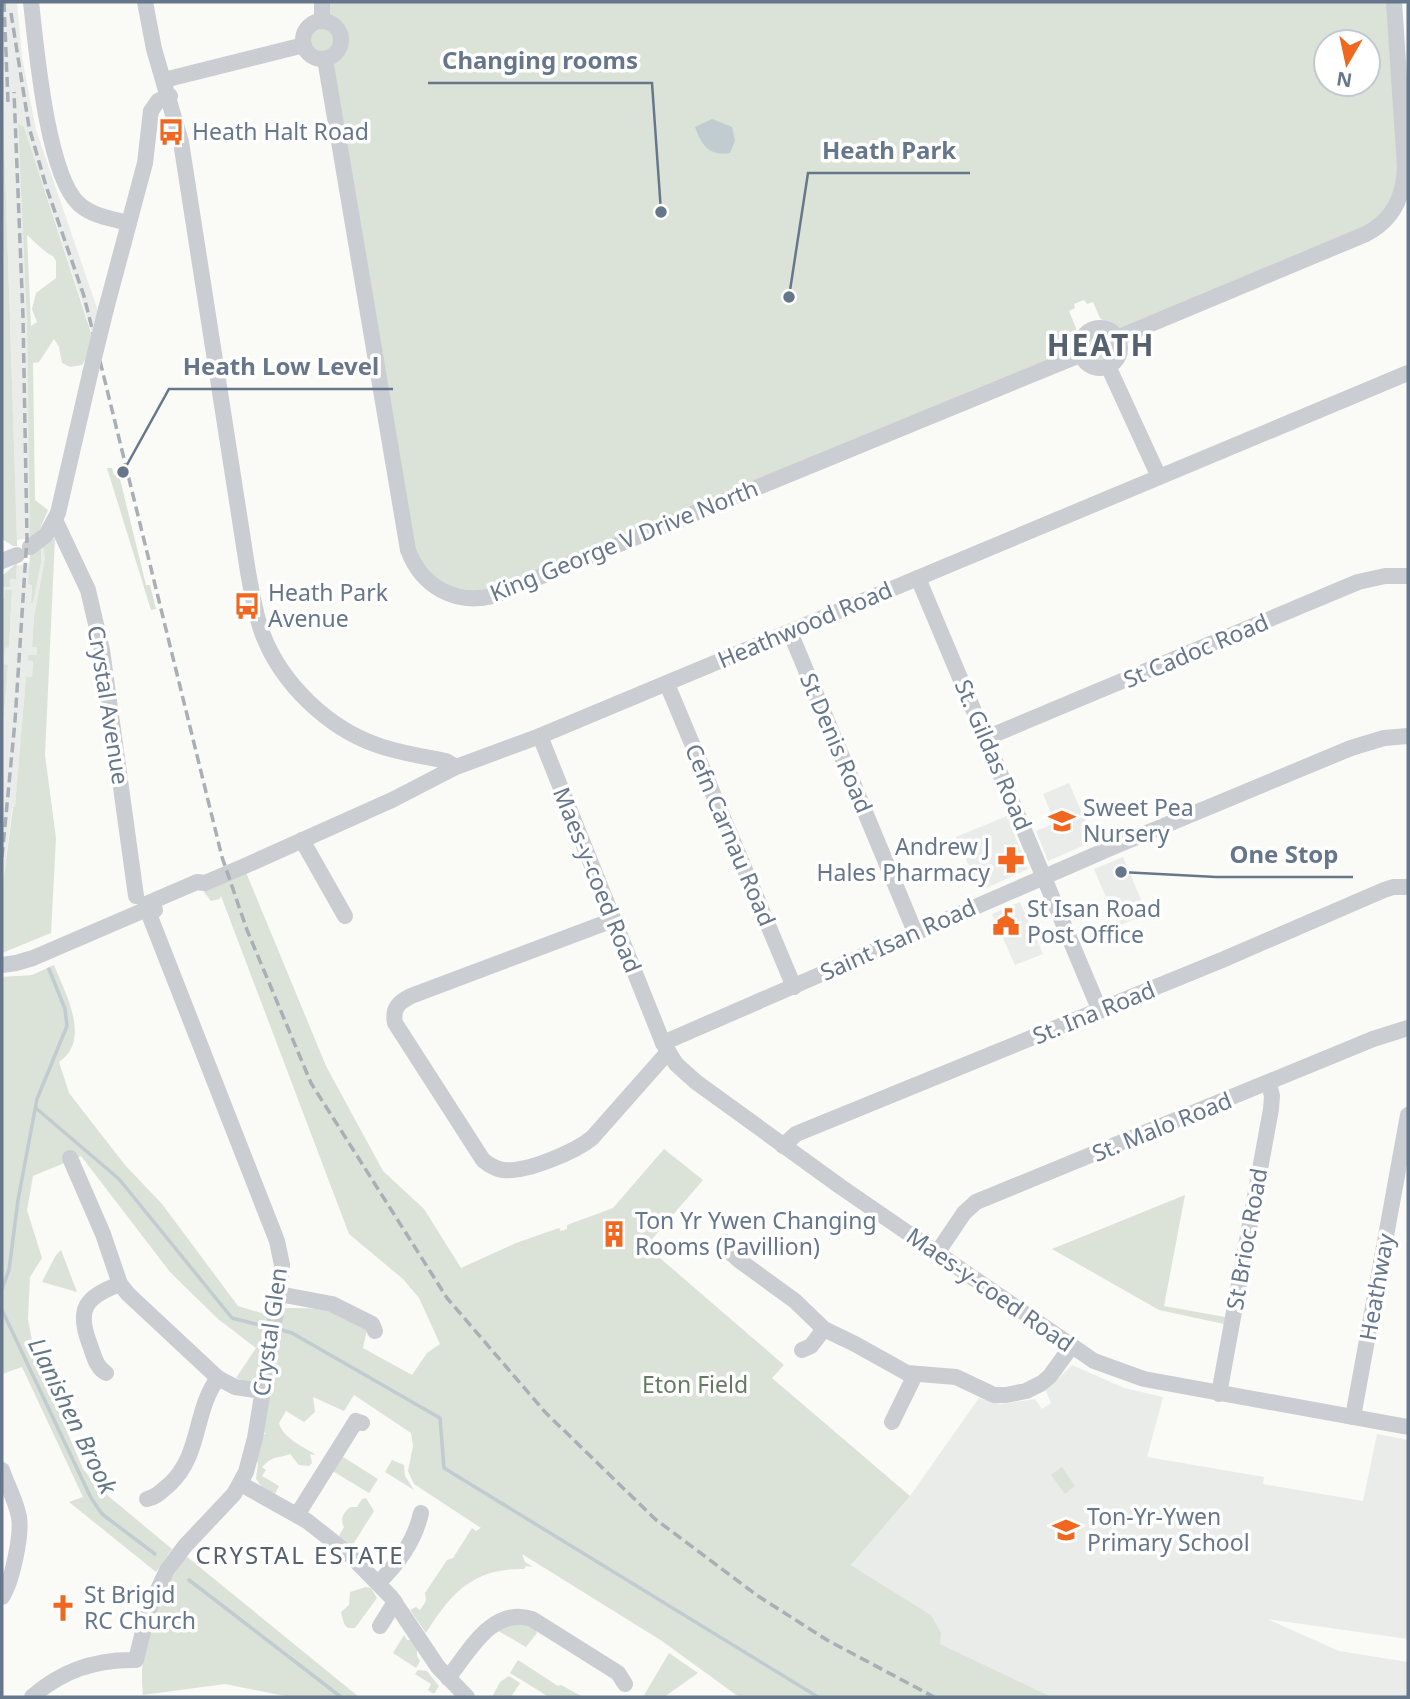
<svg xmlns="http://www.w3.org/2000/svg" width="1410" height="1699" viewBox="0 0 1410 1699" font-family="'Noto Sans',sans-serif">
  <rect width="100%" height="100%" fill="#fafaf7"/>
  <!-- built -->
  <g fill="#eaecea">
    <polygon points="2,2 17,2 22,57 36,130 98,311 92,332 24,127 18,123 27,324 30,502 30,538 17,540 2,74"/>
    <polygon points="43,547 45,558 34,617 32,646 37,647 37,655 28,655 33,660 32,677 26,678 15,808 12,808 2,891 2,737 8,665 4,665 5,647 9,647 12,591 2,598 2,587 10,587 10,578 16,578 17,566 30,562 28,584 32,584 31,602 33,603 41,563 41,549"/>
    <polygon points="1069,783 1094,841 1048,861 1036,831 1055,823 1043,794"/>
    <polygon points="1007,816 1028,869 980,891 956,837"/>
    <polygon points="1123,857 1147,914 1118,926 1094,869"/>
    <polygon points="1020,902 1043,954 1015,965 992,914"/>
    <polygon points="1072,1365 1124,1388 1163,1397 1147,1457 1264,1477 1263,1484 1363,1501 1377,1434 1408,1440 1408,1639 1267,1619 1339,1651 1408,1662 1408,1697 1052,1697 939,1644 931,1615 851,1565 910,1496 979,1398 1000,1404 1035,1399 1042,1409 1051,1403 1046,1391"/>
  </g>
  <!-- green -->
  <g fill="#dbe2d8" fill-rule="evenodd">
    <path d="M325 2H1391L1403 175 1379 223 1120 333 1100 318 1093 302 1087 304 1084 300 1074 304 1075 308 1069 311 1076 328 1074 351 495 592 450 591 416 562 333 64 342 55 341 52 343 43 347 41C346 29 341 22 329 17ZM1326 42H1368V84H1326Z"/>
    <circle cx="323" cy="41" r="15"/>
    <polygon points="2,74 17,540 17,546 13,546 2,539"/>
    <path d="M18 123 24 127 92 336 87 357 82 365 70 367 62 363 59 347 54 339 39 362 33 363 35 500 48 510 39 531 30 541 27 324ZM27 235C34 241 46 254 53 256L56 261V278L36 293 32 309 37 322 31 326Z"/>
    <circle cx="1100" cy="347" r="15"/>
    <polygon points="107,468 112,468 114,475 119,475 146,585 150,585 156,609 151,610"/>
    <polygon points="55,538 45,755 56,838 51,933 2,953 2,891 13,807 15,807 26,677 32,677 33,661 28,660 28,655 37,655 37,647 32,647 34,617 45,558 43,547"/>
    <polygon points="41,549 41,563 33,603 31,603 32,585 28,584 30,555"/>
    <polygon points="17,563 16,579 10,579 10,587 2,587 3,575"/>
    <polygon points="5,590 12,590 9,647 5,648 4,664 8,665 2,737 2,598 4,598"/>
    <path d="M245 870 326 1066 383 1171 424 1209 461 1268 516 1243 559 1228 561 1231 567 1229V1225L613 1208 664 1149 703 1180 646 1246 784 1365 772 1378 910 1496 851 1565 931 1615 941 1633 940 1644 1052 1697H739L662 1641 522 1554 525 1562 533 1567 526 1566 524 1569C473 1568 451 1593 426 1633L410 1610 416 1607 420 1610 426 1601 425 1593 447 1560 453 1558 472 1528 476 1531 481 1528 414 1484 408 1471 413 1446 411 1433 354 1395 344 1411 313 1397 315 1412 304 1422 286 1411 279 1423C283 1438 302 1446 315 1454L314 1455 310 1454 312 1463 309 1466 299 1465 290 1454C276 1459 274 1455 262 1467L266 1470 262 1476 279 1486 275 1494 262 1487 256 1479 258 1463 254 1458 257 1439 266 1433H260L284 1308C320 1308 337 1308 367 1330L363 1348 412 1375 427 1353 440 1344 419 1298 403 1279 349 1234 221 896 220 899 211 901 204 892 205 885Z"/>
    <path d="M54 965C65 993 92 1040 59 1062L69 1093 125 1165 162 1204 238 1306 268 1315 258 1385 236 1378 256 1348 218 1319 170 1272 81 1156 33 1176 27 1210 42 1258 30 1277 28 1319 35 1356 83 1469 101 1490 172 1549 156 1572 69 1502 83 1497 22 1367 2 1374V977L32 975Z"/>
    <polygon points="1185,1195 1164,1306 1225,1317 1224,1324 1159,1310 1052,1249"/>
    <polygon points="61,1250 77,1292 42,1282 56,1255"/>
    <polygon points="340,1455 378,1479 369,1493 331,1470"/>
    <polygon points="392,1460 404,1465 405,1476 414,1490 385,1472"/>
    <polygon points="1062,1467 1075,1486 1065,1494 1051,1475"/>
    <path d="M366 1498 374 1511 352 1546 339 1536 344 1527C340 1519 343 1512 351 1507H357L362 1499Z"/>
    <path d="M186 1556 359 1697H290L225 1684 143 1695C137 1646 158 1596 186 1556Z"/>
    <polygon points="366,1587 371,1588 377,1598 355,1628 348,1628 344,1624 341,1612 349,1605 350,1592"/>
    <polygon points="522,1622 536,1629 537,1633 526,1647 495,1629"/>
    <polygon points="404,1635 407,1640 413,1640 417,1644 417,1656 420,1661 416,1668 393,1653"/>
    <polygon points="669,1653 698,1673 664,1697 643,1697"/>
    <polygon points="518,1660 558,1686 561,1685 583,1697 549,1697 510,1673"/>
    <polygon points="418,1670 427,1671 439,1686 434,1694 428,1690 431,1684 415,1674"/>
    <polygon points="509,1676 520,1683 511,1697 492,1697 500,1682"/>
  </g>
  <!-- water -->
  <path fill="#c1ccd1" d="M712 119 732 127 735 141 730 153C709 156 702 146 695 127Z"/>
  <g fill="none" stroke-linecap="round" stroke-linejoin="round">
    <!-- stream -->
    <g stroke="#c1ccd1" stroke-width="3.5">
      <polyline points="37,1109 119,1179 232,1318 267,1327"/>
      <polyline points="2,1289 9,1270 18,1200 37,1099 67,1026 65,1009 49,969"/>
      <polyline points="2,1310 91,1498 102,1514 155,1554"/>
      <polyline points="278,1329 292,1333 440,1418 444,1468 818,1697"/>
      <polyline points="189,1580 341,1697"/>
    </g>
    <!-- minor -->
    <g stroke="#cacdd1" stroke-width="16">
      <path d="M31 2C36 46 47 175 79 204 92 216 112 219 129 223"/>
      <path d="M145 2 154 49 181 142 248 572C252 593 255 615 263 635 282 684 328 728 377 745 399 753 423 756 446 761L456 767"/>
      <circle cx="322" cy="40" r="19"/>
      <polyline points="322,21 322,2"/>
      <path d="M325 59 408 550C422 587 455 605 493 596L1082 354"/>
      <polyline points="164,80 304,45"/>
      <polyline points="106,309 145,163 151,111 158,101 170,96"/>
      <circle cx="1100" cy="348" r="20"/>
      <path d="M1117 338 1366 234C1393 220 1404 197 1405 167L1394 2"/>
      <polyline points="1108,366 1159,477"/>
      <polyline points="55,520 88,590 102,650 136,896"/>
      <polyline points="30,547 46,535 58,513 90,374"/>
      <polyline points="2,561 17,555"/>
      <polyline points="918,578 1100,1011"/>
      <polyline points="790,632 915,932"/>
      <polyline points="667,684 794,987"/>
      <polyline points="540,736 663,1043 676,1064 696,1082 841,1187 1094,1361 1144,1379 1408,1427"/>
      <polyline points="986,738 1358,582 1385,576 1408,576"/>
      <polyline points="302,840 345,916"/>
      <polyline points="147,909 146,904 197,882 205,883 247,865 392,800 456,767 540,736 1408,373"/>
      <path d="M613 920 411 996C399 1002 392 1008 395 1023L483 1160C489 1165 495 1169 503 1170 525 1173 575 1152 592 1138L668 1052"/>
      <polyline points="2,965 16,963 33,958 147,909 155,910"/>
      <polyline points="663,1043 1113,847 1351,748 1384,738 1408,736"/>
      <polyline points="783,1146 796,1134 1222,960 1384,890 1393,887 1408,887"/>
      <polyline points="70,1158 103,1234 120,1284"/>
      <polyline points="725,1242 731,1253 740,1261 795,1301 824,1329 855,1344 907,1373 956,1377 994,1395 1006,1395 1026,1391 1042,1383 1050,1376 1071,1347"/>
      <polyline points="937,1253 964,1213 976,1202 1373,1039 1408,1028"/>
      <polyline points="279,1294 332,1304 372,1324 375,1331"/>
      <polyline points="802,1350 811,1346 824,1329"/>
      <path d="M106 1373C96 1367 94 1356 90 1345 76 1309 85 1297 120 1284L128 1294 218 1378 235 1387 262 1391"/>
      <polyline points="1219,1394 1271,1109 1272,1096 1269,1084"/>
      <polyline points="1353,1417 1408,1115"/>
      <polyline points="892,1422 915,1375"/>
      <path d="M2 1470C7 1485 16 1501 19 1517 22 1535 12 1582 2 1597"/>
      <polyline points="241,1484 307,1521 349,1554 391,1597 438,1667 467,1697"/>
      <path d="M147 1499C157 1497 161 1491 169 1485 202 1454 193 1412 218 1378"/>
      <polyline points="297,1515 356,1421 362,1423"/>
      <path d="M378 1583C398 1564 415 1540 421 1513"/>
      <polyline points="380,1626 395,1602"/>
      <path d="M448 1678C469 1652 492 1606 532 1619L618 1673 625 1684"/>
      <path d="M32 1697C62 1670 96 1659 136 1660L148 1611 167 1570 185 1546 234 1494 246 1472 255 1438 279 1294 282 1265 277 1241 147 909"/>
    </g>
    <!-- rail -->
    <g stroke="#a9afb6" stroke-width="3.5" stroke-dasharray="10 5" stroke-linecap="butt">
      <polyline points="4,2 8,102"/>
      <polyline points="11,13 29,127 46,186 84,296 222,857 247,930 311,1083 447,1298 545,1412 655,1519 758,1596 827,1640 934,1697"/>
      <polyline points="2,857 15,721 27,538 23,317 14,92"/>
    </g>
    <!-- minor-bridge -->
    <polyline stroke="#cacdd1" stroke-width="16" points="90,374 106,309"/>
  </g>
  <!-- icons -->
  <defs>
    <symbol id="bus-bare" viewBox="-9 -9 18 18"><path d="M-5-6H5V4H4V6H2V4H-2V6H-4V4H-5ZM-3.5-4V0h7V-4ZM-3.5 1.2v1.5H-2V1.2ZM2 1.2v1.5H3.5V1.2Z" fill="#f16720" stroke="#fff" stroke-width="2.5" paint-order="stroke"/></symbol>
    <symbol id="school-bare" viewBox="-9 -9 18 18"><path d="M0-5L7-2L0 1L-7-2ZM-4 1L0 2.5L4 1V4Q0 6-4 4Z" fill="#f16720" stroke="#fff" stroke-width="2.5" paint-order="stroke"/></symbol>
    <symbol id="pharmacy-bare" viewBox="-9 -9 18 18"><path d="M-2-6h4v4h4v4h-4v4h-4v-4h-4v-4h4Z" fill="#f16720" stroke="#fff" stroke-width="2.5" paint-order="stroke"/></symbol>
    <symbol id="civic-bare" viewBox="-9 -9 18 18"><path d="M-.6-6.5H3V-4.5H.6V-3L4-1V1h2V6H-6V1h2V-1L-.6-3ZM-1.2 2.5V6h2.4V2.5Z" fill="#f16720" stroke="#fff" stroke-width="2.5" paint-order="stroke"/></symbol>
    <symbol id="building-bare" viewBox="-9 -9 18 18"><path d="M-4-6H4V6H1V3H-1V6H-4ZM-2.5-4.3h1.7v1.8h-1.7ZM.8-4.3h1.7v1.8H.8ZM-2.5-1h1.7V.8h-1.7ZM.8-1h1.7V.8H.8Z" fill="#f16720" stroke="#fff" stroke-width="2.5" paint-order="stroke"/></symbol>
    <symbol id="church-bare" viewBox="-9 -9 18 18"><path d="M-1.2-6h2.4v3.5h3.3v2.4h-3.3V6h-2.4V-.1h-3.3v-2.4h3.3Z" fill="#f16720" stroke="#fff" stroke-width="2.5" paint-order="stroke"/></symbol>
  </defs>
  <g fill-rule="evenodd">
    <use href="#bus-bare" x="152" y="113" width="38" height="38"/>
    <use href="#bus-bare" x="228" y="587" width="38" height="38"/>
    <use href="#school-bare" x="1043" y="802" width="38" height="38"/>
    <use href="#pharmacy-bare" x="992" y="841" width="38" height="38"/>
    <use href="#civic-bare" x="987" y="903" width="38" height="38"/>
    <use href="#building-bare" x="595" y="1215" width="38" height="38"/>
    <use href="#school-bare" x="1047" y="1511" width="38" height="38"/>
    <use href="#church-bare" x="44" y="1589" width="38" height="38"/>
  </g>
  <g text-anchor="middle" stroke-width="7" stroke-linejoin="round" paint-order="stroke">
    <!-- poi labels -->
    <g font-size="23" fill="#66778b" stroke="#fff" text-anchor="start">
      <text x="192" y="140">Heath Halt Road</text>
      <text x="268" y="601">Heath Park<tspan x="268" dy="26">Avenue</tspan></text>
      <text x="1083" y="816">Sweet Pea<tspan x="1083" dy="26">Nursery</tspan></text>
      <text x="990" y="855" text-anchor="end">Andrew J<tspan x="990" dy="26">Hales Pharmacy</tspan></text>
      <text x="1027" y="917">St Isan Road<tspan x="1027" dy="26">Post Office</tspan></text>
      <text x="635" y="1229">Ton Yr Ywen Changing<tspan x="635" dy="26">Rooms (Pavillion)</tspan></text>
      <text x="1087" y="1525">Ton-Yr-Ywen<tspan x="1087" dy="26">Primary School</tspan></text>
      <text x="84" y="1603">St Brigid<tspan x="84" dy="26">RC Church</tspan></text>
    </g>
    <!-- street labels -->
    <g font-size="23" fill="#66778b" stroke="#fff">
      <text transform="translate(624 541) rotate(-22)" y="8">King George V Drive North</text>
      <text transform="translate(805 625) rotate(-23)" y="8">Heathwood Road</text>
      <text transform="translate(1196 651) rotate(-23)" y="8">St Cadoc Road</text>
      <text transform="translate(108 705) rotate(81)" y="8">Crystal Avenue</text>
      <text transform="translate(836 743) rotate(67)" y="8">St Denis Road</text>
      <text transform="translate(993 755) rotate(67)" y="8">St. Gildas Road</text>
      <text transform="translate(730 835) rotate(67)" y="8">Cefn Carnau Road</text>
      <text transform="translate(597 880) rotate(68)" y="8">Maes-y-coed Road</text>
      <text transform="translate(898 940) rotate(-24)" y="8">Saint Isan Road</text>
      <text transform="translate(1094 1013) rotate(-22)" y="8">St. Ina Road</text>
      <text transform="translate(1162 1127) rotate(-22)" y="8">St. Malo Road</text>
      <text transform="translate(1247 1239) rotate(-80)" y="8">St Brioc Road</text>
      <text transform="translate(1377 1287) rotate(-80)" y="8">Heathway</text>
      <text transform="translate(990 1290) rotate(35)" y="8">Maes-y-coed Road</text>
      <text transform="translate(270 1332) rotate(-82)" y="8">Crystal Glen</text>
    </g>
    <!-- park labels -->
    <g font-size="23" fill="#647b62" stroke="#fff">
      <text x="695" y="1393">Eton Field</text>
    </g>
    <!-- water labels -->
    <g font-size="24" font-style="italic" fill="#637885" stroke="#fff">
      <text transform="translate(72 1416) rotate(64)" y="8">Llanishen Brook</text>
    </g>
    <!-- neighbourhood labels -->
    <g font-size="24" letter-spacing="2" fill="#55616f" stroke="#fff">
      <text x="300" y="1564">CRYSTAL ESTATE</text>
    </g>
    <!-- district labels -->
    <g font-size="30" font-weight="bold" letter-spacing="2" fill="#55616f" stroke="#fff">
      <text x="1101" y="356">HEATH</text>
    </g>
  </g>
  <!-- callouts -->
  <path fill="none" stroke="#66778b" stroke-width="2.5" d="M661 212L652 83H428M789 297L808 173H970M123 472L169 389H393M1121 872L1216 877H1353"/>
  <g fill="#66778b" stroke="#fff" stroke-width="2.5">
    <circle cx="661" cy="212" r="7"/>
    <circle cx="789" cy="297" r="7"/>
    <circle cx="123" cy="472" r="7"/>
    <circle cx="1121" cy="872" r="7"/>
  </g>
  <g font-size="24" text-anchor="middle" font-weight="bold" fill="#66778b" stroke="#fff" stroke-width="7" stroke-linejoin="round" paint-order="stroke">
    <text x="540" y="69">Changing rooms</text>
    <text x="889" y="159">Heath Park</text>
    <text x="281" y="375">Heath Low Level</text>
    <text x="1284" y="863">One Stop</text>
  </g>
  <!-- border -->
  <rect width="1410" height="1699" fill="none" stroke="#66778b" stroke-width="7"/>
  <!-- north arrow -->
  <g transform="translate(1347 63) rotate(189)"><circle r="33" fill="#ffffff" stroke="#c2c9d1" stroke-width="2"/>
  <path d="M0-5L12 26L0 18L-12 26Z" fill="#f16720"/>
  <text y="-10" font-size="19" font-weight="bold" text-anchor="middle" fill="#66778b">N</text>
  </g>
</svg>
